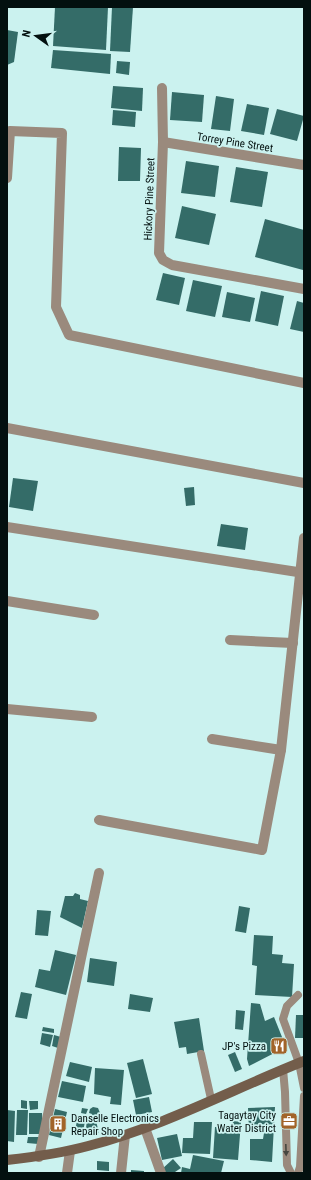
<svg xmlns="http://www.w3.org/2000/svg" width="311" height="1180" viewBox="0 0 311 1180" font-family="'Roboto Condensed',sans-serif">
  <rect width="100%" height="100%" fill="#cbf2ef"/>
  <!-- building -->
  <g fill="#346c68">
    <polygon points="55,7 108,7 106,50 53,46"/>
    <polygon points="112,7 133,7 130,52 110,51"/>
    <polygon points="7,30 18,32 14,62 7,65"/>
    <polygon points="53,50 111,54 110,74 51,68"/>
    <polygon points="117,61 130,62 129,75 116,73"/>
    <polygon points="113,86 143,88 142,111 111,108"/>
    <polygon points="172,92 204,95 202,122 170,120"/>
    <polygon points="216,96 234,99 230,131 211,129"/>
    <polygon points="247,104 269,108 264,135 241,131"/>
    <polygon points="277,109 304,116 297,141 270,134"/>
    <polygon points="113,110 136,112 135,127 112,125"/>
    <polygon points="119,147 141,148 140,181 118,181"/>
    <polygon points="186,161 219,166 215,197 181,193"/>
    <polygon points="236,167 268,172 262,207 230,202"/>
    <polygon points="182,206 216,214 209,245 175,238"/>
    <polygon points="265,219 304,230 303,270 255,257"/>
    <polygon points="163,273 185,278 179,305 156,300"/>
    <polygon points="193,280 222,286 215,317 186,311"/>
    <polygon points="261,291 284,296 278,326 255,321"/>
    <polygon points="227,292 255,298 250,322 222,317"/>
    <polygon points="297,301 304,303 304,332 290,329"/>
    <polygon points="13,478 38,481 33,511 9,507"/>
    <polygon points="194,487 195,505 186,506 184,488"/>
    <polygon points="221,524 248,528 245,550 217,546"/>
    <polygon points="75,893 80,895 80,899 88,901 82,928 60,917 65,896 73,896"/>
    <polygon points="239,906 250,908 246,933 235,931"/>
    <polygon points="37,910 51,911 48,936 35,935"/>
    <polygon points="254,935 273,936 272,954 283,955 282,963 294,964 292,997 255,995 257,966 252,965"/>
    <polygon points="55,950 76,955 66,995 35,987 39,969 50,971"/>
    <polygon points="90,958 117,962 114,986 87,982"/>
    <polygon points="21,992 32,994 27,1019 15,1017"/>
    <polygon points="130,994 153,998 150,1012 128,1009"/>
    <polygon points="251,1003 260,1004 265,1021 274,1017 286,1047 249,1066 247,1059"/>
    <polygon points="236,1010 245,1011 243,1030 235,1029"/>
    <polygon points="296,1015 304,1015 304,1038 295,1038"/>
    <polygon points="199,1018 204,1051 187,1054 186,1047 179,1048 174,1022"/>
    <polygon points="43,1027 54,1029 54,1033 42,1031"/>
    <polygon points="42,1033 53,1035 50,1047 40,1044"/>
    <polygon points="54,1035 61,1037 58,1048 52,1046"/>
    <polygon points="235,1052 242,1069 235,1072 228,1055"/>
    <polygon points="143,1059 152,1094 136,1098 127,1063"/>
    <polygon points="70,1062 92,1067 89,1082 66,1076"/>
    <polygon points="95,1068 124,1070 121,1105 110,1104 111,1097 94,1094"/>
    <polygon points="62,1081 86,1086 83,1102 58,1097"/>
    <polygon points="149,1097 152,1112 136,1115 133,1100"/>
    <polygon points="21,1100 27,1101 27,1109 21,1108"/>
    <polygon points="29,1101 38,1101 38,1109 30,1110"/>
    <polygon points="93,1107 98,1108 100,1113 96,1119 91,1117 92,1114 89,1113 90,1109"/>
    <polygon points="275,1107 272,1162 250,1160 250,1139 263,1139 264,1133 249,1131 248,1108"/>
    <polygon points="82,1108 88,1109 86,1114 81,1113"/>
    <polygon points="55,1109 67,1112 61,1138 49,1135"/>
    <polygon points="7,1110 15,1111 14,1142 7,1141"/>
    <polygon points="17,1110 28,1110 27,1135 16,1135"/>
    <polygon points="29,1113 42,1113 43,1134 29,1134"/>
    <polygon points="78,1115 86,1116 83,1132 75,1131"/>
    <polygon points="87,1120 96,1121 99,1133 85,1136"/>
    <polygon points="233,1121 241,1122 238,1160 213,1158 215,1127 232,1126"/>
    <polygon points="194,1122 212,1122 210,1154 182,1153 183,1138 193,1138"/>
    <polygon points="177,1134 182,1156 162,1160 157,1138"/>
    <polygon points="28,1137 39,1137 38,1144 27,1143"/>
    <polygon points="193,1155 224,1161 221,1173 181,1173 182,1167 190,1169"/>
    <polygon points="173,1159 181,1168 175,1172 176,1173 164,1173 161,1170"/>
    <polygon points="97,1161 109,1162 109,1171 97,1170"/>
    <polygon points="131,1170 144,1171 144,1173 131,1173"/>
  </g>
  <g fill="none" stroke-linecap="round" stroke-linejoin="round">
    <!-- lane -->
    <g stroke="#9a8a7d" stroke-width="8">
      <polyline points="298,995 287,1006 283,1019 299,1063 304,1088"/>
      <polyline points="201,1054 211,1099"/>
      <polyline points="283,1069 285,1092 287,1165 291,1173"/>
      <polyline points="298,1173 300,1167 304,1096"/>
    </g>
    <!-- street -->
    <g stroke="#9a8a7d" stroke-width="10">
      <polyline points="162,88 163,142 159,253 163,260 172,265 304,289"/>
      <polyline points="163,142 304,165"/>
      <polyline points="7,178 10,131 62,133 56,307 69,335 304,383"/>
      <polyline points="7,428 304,483"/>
      <polyline points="7,527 304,573"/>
      <polyline points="7,601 94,615"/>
      <polyline points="230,640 293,643"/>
      <polyline points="7,709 92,717"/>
      <polyline points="212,739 281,750"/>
      <polyline points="99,820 262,850 281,750 304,538"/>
      <polyline points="145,1128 161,1173"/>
      <polyline points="39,1157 99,873"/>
      <polyline points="67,1173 70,1151"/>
      <polyline points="121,1173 125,1135"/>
    </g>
    <!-- secondary -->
    <path stroke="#735d4b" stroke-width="10" d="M7 1160C34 1157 62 1153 88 1146 162 1127 233 1089 304 1061"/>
  </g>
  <!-- one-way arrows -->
  <defs><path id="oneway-solid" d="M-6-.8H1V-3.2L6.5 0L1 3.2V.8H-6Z"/></defs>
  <use fill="#474740" href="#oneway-solid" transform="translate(286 1150) rotate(88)"/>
  <!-- icons -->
  <defs>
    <symbol id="restaurant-square" viewBox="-11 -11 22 22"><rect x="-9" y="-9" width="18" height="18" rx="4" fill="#a26429" stroke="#cbf2ef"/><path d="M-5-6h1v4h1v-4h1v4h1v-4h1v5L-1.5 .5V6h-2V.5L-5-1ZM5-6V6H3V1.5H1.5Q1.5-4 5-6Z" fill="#fff"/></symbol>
    <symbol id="office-square" viewBox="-11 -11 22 22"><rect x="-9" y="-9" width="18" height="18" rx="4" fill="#a26429" stroke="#cbf2ef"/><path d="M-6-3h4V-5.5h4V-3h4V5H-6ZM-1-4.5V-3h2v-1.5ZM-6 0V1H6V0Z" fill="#fff"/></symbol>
    <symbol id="building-square" viewBox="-11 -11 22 22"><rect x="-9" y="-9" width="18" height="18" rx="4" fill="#a26429" stroke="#cbf2ef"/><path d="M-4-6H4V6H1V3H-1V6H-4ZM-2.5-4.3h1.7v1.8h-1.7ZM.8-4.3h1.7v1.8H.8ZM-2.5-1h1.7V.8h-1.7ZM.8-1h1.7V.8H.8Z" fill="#fff"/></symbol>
  </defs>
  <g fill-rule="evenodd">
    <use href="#restaurant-square" x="269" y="1036" width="20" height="20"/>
    <use href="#office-square" x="279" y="1111" width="20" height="20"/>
    <use href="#building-square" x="48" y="1114" width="20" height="20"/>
  </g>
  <g text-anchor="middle" stroke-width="3.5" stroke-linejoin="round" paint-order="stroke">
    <!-- street labels -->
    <g font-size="11" fill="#03100f" stroke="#cbf2ef">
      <text transform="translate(235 142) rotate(9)" y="4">Torrey Pine Street</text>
      <text transform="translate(149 199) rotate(-88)" y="4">Hickory Pine Street</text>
    </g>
    <!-- poi labels -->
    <g font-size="11" fill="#03100f" stroke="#cbf2ef" text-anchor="end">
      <text x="266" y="1050">JP's Pizza</text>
      <text x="276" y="1119">Tagaytay City<tspan x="276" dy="13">Water District</tspan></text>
      <text x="71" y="1122" text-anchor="start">Danselle Electronics<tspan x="71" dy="13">Repair Shop</tspan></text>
    </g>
  </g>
  <!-- border -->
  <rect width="311" height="1180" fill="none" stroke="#03100f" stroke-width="16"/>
  <!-- north arrow -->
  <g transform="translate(36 36) rotate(284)" stroke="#cbf2ef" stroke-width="3" paint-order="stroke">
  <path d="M0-3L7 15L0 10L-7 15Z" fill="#03100f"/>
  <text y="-6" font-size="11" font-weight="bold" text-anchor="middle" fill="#03100f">N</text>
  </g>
</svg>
